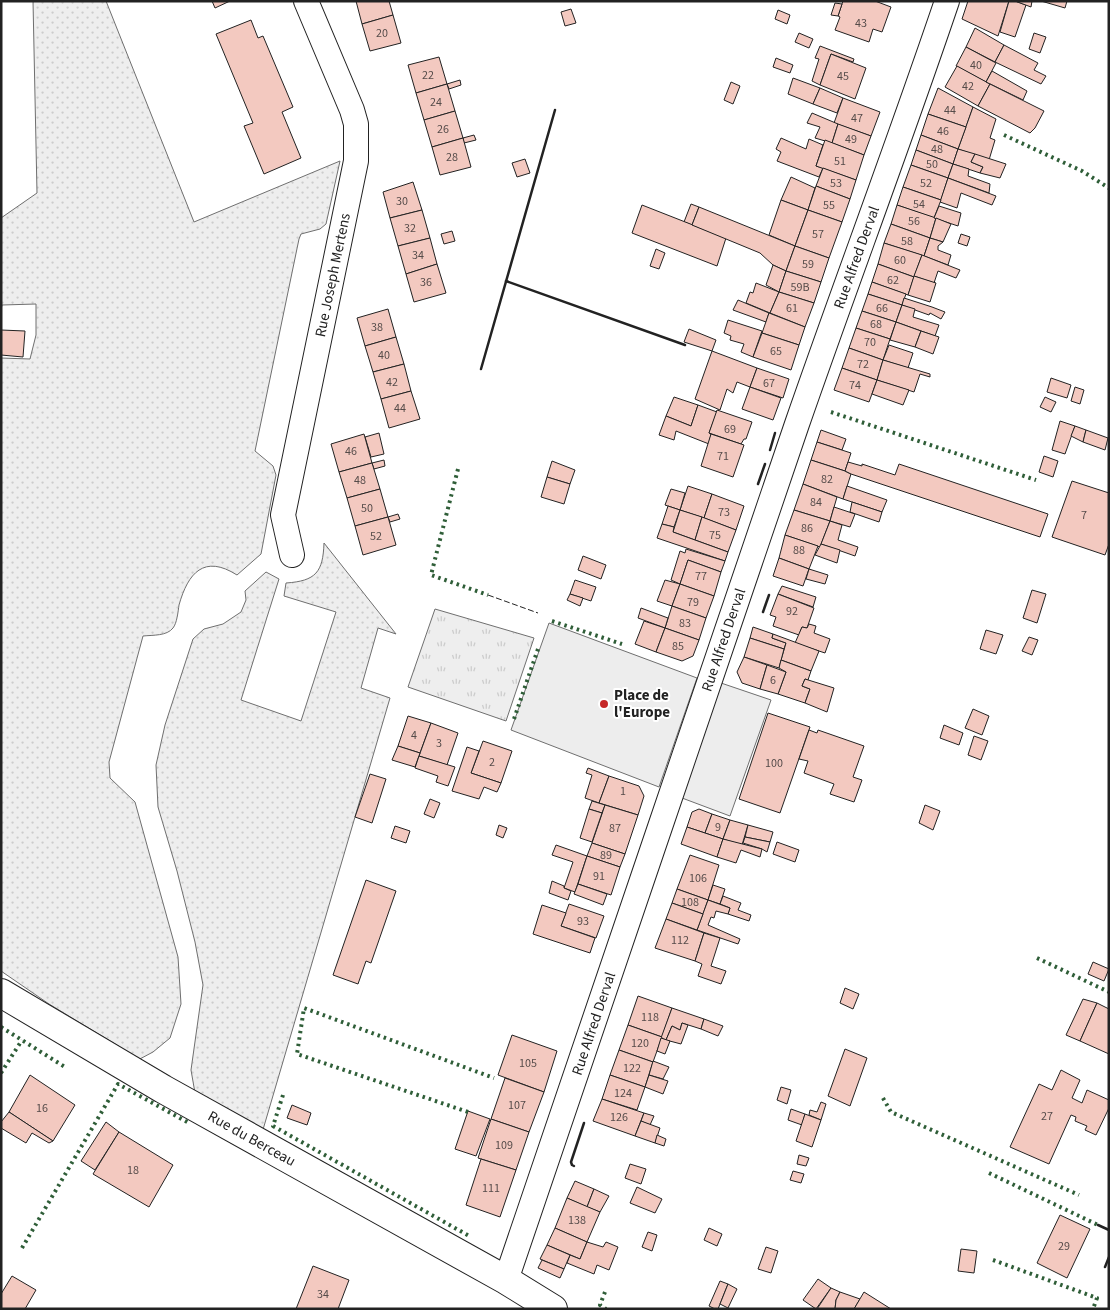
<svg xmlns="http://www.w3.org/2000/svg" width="1110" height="1310" viewBox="0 0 1110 1310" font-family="'Source Sans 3',sans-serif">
  <defs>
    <pattern id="grass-dots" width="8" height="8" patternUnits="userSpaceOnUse" patternTransform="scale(1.25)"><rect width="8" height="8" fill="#eee"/><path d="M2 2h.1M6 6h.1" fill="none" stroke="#ccc" stroke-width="1.8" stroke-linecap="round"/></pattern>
    <pattern id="park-tufts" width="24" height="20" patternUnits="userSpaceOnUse" patternTransform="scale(1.25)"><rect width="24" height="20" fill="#eee"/><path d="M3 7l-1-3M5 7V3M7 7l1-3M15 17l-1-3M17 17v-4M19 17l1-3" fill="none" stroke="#ccc"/></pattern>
  </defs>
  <rect width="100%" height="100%" fill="#fff"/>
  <!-- grass -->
  <g fill="url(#grass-dots)" stroke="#6f6f6f">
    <path d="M33 1H106L194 222 340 161 326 224 320 229 301 234 299 239 255 451 273 466 276 475 261 554 237 575C204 554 188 573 179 605 178 612 177 623 173 628 167 636 153 635 143 636L109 762 110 778 135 802 178 957 181 1004 170 1038 153 1052 136 1061 121 1055 120 1047 49 1004 1 971V358L30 359 36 335V304L2 305 1 310V218L37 193Z"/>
    <path d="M324 543 396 634 378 628 361 688 390 698 262 1133 195 1093 191 1070 203 985 195 942 177 871 158 807 156 765 165 725 193 639 204 629 223 624 241 612 246 600 245 591 266 572 279 579 241 700 301 721 336 612 284 596 286 583C316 581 323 572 324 543Z"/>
  </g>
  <!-- park -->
  <polygon fill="url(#park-tufts)" stroke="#6f6f6f" points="435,609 534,638 506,721 408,687"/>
  <!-- parking -->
  <g fill="#ededed" stroke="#6f6f6f">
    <polygon points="549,623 697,678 659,787 511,730"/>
    <polygon points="721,683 771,700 730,816 682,798"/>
  </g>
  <!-- building -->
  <g fill="#f3c9c0" stroke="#222">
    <polygon points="212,1 230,1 215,8"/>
    <polygon points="356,1 389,1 393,15 362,24"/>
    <polygon points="843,1 875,1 891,7 882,32 873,29 869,42 835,30 840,17 838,16"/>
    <polygon points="968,1 1009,1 998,36 962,19"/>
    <polygon points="1009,1 1015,1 1026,5 1015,37 1000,32"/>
    <polygon points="1015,1 1032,1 1031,7"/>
    <polygon points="1041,1 1067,1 1065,8"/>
    <polygon points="835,3 842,4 838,16 831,15"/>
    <polygon points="571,9 576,23 565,26 561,12"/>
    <polygon points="778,10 790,15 787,24 775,19"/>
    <polygon points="393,15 401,43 370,51 362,24"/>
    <polygon points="251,20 258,38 263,36 293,107 282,112 301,158 264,174 244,126 253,123 216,34"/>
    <polygon points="975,28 1004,45 995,62 966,47"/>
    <polygon points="799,33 813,39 809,48 795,42"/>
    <polygon points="1034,33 1046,37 1040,53 1029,49"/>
    <polygon points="1004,45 1038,63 1034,70 1046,76 1041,84 995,62"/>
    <polygon points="820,46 854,59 853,62 831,54 820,85 812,81 819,59 815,58"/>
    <polygon points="966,47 996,63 986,82 956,66"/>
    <polygon points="831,54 866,68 855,99 820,85"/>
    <polygon points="439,57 447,84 416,93 408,65"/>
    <polygon points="776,58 793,65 790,73 773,67"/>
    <polygon points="957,66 990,84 978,106 945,87"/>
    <polygon points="992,71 1027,91 1023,100 986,82"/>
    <polygon points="793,78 820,88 813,104 788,94"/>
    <polygon points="460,80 461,85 449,89 447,84"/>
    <polygon points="731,82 740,86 733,104 724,100"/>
    <polygon points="447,84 455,111 424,120 416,93"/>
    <polygon points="990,84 1044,111 1035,128 1030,133 978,106"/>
    <polygon points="820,88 843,98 837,113 813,104"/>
    <polygon points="938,88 973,107 966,127 928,114"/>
    <polygon points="843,98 880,112 871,136 834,123"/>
    <polygon points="973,107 996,119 990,138 995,140 989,160 958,149"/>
    <polygon points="455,111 463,138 432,147 424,120"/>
    <polygon points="812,113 838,124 832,143 815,138 820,127 807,123"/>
    <polygon points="928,114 966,127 958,149 921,135"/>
    <polygon points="838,124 871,136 864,155 832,143"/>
    <polygon points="474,135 476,140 464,143 463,138"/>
    <polygon points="921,135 958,149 953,164 916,150"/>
    <polygon points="463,138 471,167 440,175 432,147"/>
    <polygon points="781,138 806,149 809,139 823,145 816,166 823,168 819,177 777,161 781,152 776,149"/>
    <polygon points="825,140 864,155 856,180 816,166"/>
    <polygon points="958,149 975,154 971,162 983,167 980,173 953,164"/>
    <polygon points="916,150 953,164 948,178 911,165"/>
    <polygon points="975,154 1006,164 1000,178 980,173 983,167 971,162"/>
    <polygon points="525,159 530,173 517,177 512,163"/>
    <polygon points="953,164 969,169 968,176 990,184 989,193 948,178"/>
    <polygon points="911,165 948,178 941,200 903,187"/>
    <polygon points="823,168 856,180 850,199 816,186"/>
    <polygon points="791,177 815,188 808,210 781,200"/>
    <polygon points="948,178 996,196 992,205 961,193 957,208 940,202"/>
    <polygon points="413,182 422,210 390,218 383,192"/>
    <polygon points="816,186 850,199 842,222 808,210"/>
    <polygon points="903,187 941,200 934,218 897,205"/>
    <polygon points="781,200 808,210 795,246 769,235"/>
    <polygon points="691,204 699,207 692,225 684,222"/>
    <polygon points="642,205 726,238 717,266 632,233"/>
    <polygon points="897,205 936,218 930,238 891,224"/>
    <polygon points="939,206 961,213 958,226 934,218"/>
    <polygon points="699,207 795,246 786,271 773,265 760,253 692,225"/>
    <polygon points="422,210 430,238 398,246 390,218"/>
    <polygon points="808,210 842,222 829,258 795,246"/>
    <polygon points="936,218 951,224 943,242 930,238"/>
    <polygon points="891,224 930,238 924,256 884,243"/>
    <polygon points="452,231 455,241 444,244 441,234"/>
    <polygon points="961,234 970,237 967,246 958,243"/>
    <polygon points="430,238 437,264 406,274 398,246"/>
    <polygon points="930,238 943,242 938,246 938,250 951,255 948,265 924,256"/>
    <polygon points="884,243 922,255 914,277 878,264"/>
    <polygon points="795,246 829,258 821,282 786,271"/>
    <polygon points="656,249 665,253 659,269 650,266"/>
    <polygon points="922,255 960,270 956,278 938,271 934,283 914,276"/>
    <polygon points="437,264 446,293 414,302 406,274"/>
    <polygon points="878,264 914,277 908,295 872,282"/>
    <polygon points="773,265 786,271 779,292 766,285"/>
    <polygon points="786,271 821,282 814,303 779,292"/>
    <polygon points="914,276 936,283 930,302 908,295"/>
    <polygon points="872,282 906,294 902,305 868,294"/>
    <polygon points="756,283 779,292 770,313 746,303 750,292 753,293"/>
    <polygon points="779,292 814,303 805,327 770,313"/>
    <polygon points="868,294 902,305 896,322 862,311"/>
    <polygon points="904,298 932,307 945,312 941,319 930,313 929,315 915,310 902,305"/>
    <polygon points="738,300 769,313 766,322 733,310"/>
    <polygon points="902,305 915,309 913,317 939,325 935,336 896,322"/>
    <polygon points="388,309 396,337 365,346 357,318"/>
    <polygon points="862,311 896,322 890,339 856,328"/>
    <polygon points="769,313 805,327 799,345 762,333"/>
    <polygon points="728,320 762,331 753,357 741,352 744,344 730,340 731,336 724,333"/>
    <polygon points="896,322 921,331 915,347 890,340"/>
    <polygon points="856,328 890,339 883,360 849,348"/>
    <polygon points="689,329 716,340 712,351 684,342"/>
    <polygon points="1,330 25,331 23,357 1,355"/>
    <polygon points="921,331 939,337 933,354 915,347"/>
    <polygon points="762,333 799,345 791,370 753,357"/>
    <polygon points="396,337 404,364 373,372 365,346"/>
    <polygon points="889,345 913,353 908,368 883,360"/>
    <polygon points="849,348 883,360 877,380 842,368"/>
    <polygon points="712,351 757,368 750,387 737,382 733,393 727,389 720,410 695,399"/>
    <polygon points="883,360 930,374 930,377 920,374 914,392 877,380"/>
    <polygon points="404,364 411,391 381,399 373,372"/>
    <polygon points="757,368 789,379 783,398 750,387"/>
    <polygon points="842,368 877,380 869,402 834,390"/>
    <polygon points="1051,378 1071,385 1067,398 1047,392"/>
    <polygon points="877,380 909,390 903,405 872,394"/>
    <polygon points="750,387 781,398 773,420 742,409"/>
    <polygon points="1075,387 1084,390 1080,404 1071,401"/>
    <polygon points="411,391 420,419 389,428 381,399"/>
    <polygon points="674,397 698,405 691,426 666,416"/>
    <polygon points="1045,397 1056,402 1051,412 1040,407"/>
    <polygon points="698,405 717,412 709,433 711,434 709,444 676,431 674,440 659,435 666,416 691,426"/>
    <polygon points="717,410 752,422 746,439 744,439 741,444 709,433"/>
    <polygon points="1060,421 1075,426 1065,454 1052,450"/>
    <polygon points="1075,426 1086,430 1083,442 1071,436"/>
    <polygon points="821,430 846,439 842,450 817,442"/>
    <polygon points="1086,430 1108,438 1105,450 1083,442"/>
    <polygon points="379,433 384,454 371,457 365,437"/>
    <polygon points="364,434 372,463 339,472 331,444"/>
    <polygon points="711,434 744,445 733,477 701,466"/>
    <polygon points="817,442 851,453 845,471 811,460"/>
    <polygon points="1044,456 1058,461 1053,477 1039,472"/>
    <polygon points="384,460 385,466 374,469 372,463"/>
    <polygon points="811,460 845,471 851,474 843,499 803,484"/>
    <polygon points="552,461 575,470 570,484 547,477"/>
    <polygon points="848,462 862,466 862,464 895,475 899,464 1048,514 1040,537 851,474 845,471"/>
    <polygon points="372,463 380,489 347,498 339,472"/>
    <polygon points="547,477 570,484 564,504 541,497"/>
    <polygon points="1072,481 1109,493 1109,544 1105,555 1052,537"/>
    <polygon points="803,484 837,497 830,521 794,510"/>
    <polygon points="688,486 712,494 704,518 680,510"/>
    <polygon points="847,486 887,500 882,512 843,499"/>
    <polygon points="380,489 388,517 355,526 347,498"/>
    <polygon points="671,489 685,493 680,510 665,505"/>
    <polygon points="712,494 744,506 736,530 704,518"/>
    <polygon points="852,502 882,512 879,522 850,512"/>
    <polygon points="668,506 680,510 674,527 662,524"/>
    <polygon points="834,507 855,514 850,527 830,521"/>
    <polygon points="680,510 702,517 695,540 673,532"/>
    <polygon points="794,510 830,521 820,547 785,535"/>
    <polygon points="398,514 400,519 390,522 388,517"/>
    <polygon points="388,517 396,545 363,555 355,526"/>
    <polygon points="702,517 736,530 728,552 695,540"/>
    <polygon points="830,521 842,525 838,540 858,547 855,556 821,544"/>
    <polygon points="662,524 674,527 673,532 728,552 725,561 657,538"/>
    <polygon points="785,535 818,546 809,569 779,558"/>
    <polygon points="821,544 840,550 837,563 815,555"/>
    <polygon points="686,549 725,561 721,572 688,560 680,584 671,580 680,551 685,553"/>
    <polygon points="583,556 606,565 601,579 578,570"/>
    <polygon points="779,558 809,569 803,586 773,576"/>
    <polygon points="688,560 721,572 714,596 680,584"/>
    <polygon points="809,569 828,575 825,584 806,579"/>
    <polygon points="575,580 596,587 591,601 570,594"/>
    <polygon points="665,580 680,584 672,606 657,601"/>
    <polygon points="680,584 714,596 706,618 672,606"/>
    <polygon points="782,586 816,597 813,607 778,594"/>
    <polygon points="1032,590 1046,594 1037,623 1023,618"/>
    <polygon points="570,594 583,598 580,606 567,600"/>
    <polygon points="778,594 814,608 807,628 802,627 799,635 773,626 776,617 770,615"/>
    <polygon points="672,606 706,618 699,640 665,628"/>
    <polygon points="641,608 668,618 665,628 638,618"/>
    <polygon points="644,621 665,628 656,652 635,644"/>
    <polygon points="809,624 816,626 814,633 830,639 825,653 795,643 802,627 807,628"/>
    <polygon points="753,627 773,634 772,638 786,643 784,649 750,638"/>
    <polygon points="665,628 699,640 693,656 682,661 656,652"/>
    <polygon points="986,630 1003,635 996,654 980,649"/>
    <polygon points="773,634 819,651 811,671 781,660 786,643 772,638"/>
    <polygon points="1029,637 1038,640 1032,655 1022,651"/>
    <polygon points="750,638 784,649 779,668 744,657"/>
    <polygon points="744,657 767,665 760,689 742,683 737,672"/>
    <polygon points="781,660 811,671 808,680 805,679 802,686 810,689 805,703 778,694 786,672 779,668"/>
    <polygon points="767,665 786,672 778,694 760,689"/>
    <polygon points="805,679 834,688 827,712 805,703 810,689 802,686"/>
    <polygon points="973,709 989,716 982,735 965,728"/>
    <polygon points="768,713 810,727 780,813 739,799"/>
    <polygon points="408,716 431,723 420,753 398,746"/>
    <polygon points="431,723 458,733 447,765 419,756"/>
    <polygon points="944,725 963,733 959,745 940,738"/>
    <polygon points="809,730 817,733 818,730 864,746 853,777 862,780 854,802 830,794 834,784 804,773 808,761 799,759"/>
    <polygon points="974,736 988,741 981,760 968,755"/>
    <polygon points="483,741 512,751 501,783 471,773"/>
    <polygon points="398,746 420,753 415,767 392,760"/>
    <polygon points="467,747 479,751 471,773 501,783 497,792 484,787 479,799 452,791"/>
    <polygon points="419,756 455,767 448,786 436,782 438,776 415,768"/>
    <polygon points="588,768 609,776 599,803 585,798 592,775 586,773"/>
    <polygon points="370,774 386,779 372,823 355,817"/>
    <polygon points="609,776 639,786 644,796 638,815 599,803"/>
    <polygon points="430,799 440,803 434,818 424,814"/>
    <polygon points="592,801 605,805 602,813 589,809"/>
    <polygon points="605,805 638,815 625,854 592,843"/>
    <polygon points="925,805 940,811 933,830 919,823"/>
    <polygon points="589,809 602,813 592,842 580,838"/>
    <polygon points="699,809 712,814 705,833 687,827 692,812"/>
    <polygon points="712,814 730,820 723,839 705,833"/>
    <polygon points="730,820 748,825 742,845 723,839"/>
    <polygon points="499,825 507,828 503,838 496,835"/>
    <polygon points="748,825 773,832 770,842 745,837"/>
    <polygon points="395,826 410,831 406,843 391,838"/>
    <polygon points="687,827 723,839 717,857 681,844"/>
    <polygon points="745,837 770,842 767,852 762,849 743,843"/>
    <polygon points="723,839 762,849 760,857 741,850 736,863 717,857"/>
    <polygon points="777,842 799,850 795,862 773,854"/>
    <polygon points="592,843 625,854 620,867 587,856"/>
    <polygon points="556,845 587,856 575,892 564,888 573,862 552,855"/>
    <polygon points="690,855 719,865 708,900 677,889"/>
    <polygon points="587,856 620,867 611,895 578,884"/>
    <polygon points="366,880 396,891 371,963 366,961 358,984 333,975"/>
    <polygon points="552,881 564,886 564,888 571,891 568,900 549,893"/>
    <polygon points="578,884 607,894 603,905 574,894"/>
    <polygon points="713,885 725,889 720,904 708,900"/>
    <polygon points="677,889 708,900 703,914 672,903"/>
    <polygon points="723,896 741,903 738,910 751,915 749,921 728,914 730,908 720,904"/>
    <polygon points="708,900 730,908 728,914 716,911 714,918 711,917 708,925 740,939 738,944 697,930"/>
    <polygon points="672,903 703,914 697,930 666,919"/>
    <polygon points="569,904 604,916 596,938 561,926"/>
    <polygon points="542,905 566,913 561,926 595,938 590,953 533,934"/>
    <polygon points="666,919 704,933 695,961 655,948"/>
    <polygon points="704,933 720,938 711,966 726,971 721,984 698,976 702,964 695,961"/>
    <polygon points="1093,962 1109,969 1104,981 1088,974"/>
    <polygon points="845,988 859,994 853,1009 840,1003"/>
    <polygon points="638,996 672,1008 662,1037 628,1025"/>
    <polygon points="1083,999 1097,1003 1080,1041 1066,1035"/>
    <polygon points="1097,1003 1109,1009 1109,1054 1080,1041"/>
    <polygon points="672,1008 704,1019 701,1029 682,1023 680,1030 672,1026 666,1040 661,1038"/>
    <polygon points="704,1019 723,1026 718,1036 701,1029"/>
    <polygon points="682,1023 688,1025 681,1044 666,1040 672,1026 680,1030"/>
    <polygon points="628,1025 662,1037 653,1062 619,1050"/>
    <polygon points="512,1035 557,1051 544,1092 498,1075"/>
    <polygon points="661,1038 670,1041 665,1054 657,1051"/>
    <polygon points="845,1049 867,1058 850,1106 828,1096"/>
    <polygon points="619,1050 653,1062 645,1087 610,1075"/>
    <polygon points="653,1061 669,1067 663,1079 649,1075"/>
    <polygon points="1061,1070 1080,1080 1072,1098 1082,1103 1087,1090 1109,1100 1109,1108 1096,1135 1085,1130 1087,1126 1075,1121 1076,1117 1071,1115 1049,1164 1010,1147 1039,1084 1052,1090"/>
    <polygon points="30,1075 75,1105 53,1141 9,1112"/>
    <polygon points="610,1075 645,1087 637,1110 602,1099"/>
    <polygon points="649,1075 668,1081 663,1094 645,1087"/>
    <polygon points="505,1078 544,1092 529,1132 491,1119"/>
    <polygon points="781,1087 791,1090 787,1104 777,1100"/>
    <polygon points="602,1099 644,1113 635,1136 593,1121"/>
    <polygon points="821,1102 826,1104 821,1120 809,1115 810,1110 817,1112"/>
    <polygon points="292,1105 311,1113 307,1125 287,1118"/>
    <polygon points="791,1109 805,1114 802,1125 788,1120"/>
    <polygon points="468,1111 490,1119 476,1156 455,1149"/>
    <polygon points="9,1112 53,1141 49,1143 32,1133 26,1143 1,1128 1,1122"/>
    <polygon points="644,1113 654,1116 650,1125 641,1121"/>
    <polygon points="805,1114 821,1120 812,1147 796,1141"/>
    <polygon points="491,1119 529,1132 516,1170 478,1158"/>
    <polygon points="641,1121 660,1128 655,1143 635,1136"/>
    <polygon points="106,1122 119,1132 95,1170 81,1161"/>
    <polygon points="119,1132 173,1165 149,1207 93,1174"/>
    <polygon points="657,1135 666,1139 664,1146 655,1143"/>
    <polygon points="799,1155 809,1158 806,1166 797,1164"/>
    <polygon points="481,1159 516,1170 500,1217 466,1205"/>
    <polygon points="630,1164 646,1169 641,1184 625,1178"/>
    <polygon points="793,1171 804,1174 801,1183 790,1180"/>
    <polygon points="575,1181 594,1189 587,1207 567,1198"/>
    <polygon points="637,1187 662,1199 655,1213 630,1203"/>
    <polygon points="594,1189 609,1196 600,1212 587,1207"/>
    <polygon points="567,1198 600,1212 587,1242 555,1228"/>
    <polygon points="1060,1215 1090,1229 1067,1278 1037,1263"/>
    <polygon points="555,1228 587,1242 580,1259 547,1245"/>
    <polygon points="709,1228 722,1234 717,1246 704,1240"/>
    <polygon points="648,1232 657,1235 652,1251 642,1247"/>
    <polygon points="587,1242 603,1247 606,1242 618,1247 609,1270 597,1265 594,1274 567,1263 570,1255 580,1259"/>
    <polygon points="547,1245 570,1255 564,1269 540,1259"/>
    <polygon points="766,1247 778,1251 771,1273 758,1269"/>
    <polygon points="961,1249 977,1251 974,1273 958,1271"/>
    <polygon points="542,1260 564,1269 560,1278 538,1268"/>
    <polygon points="313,1266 349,1280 338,1309 296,1309"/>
    <polygon points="12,1276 36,1290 25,1309 1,1309 1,1294"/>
    <polygon points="818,1279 831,1288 816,1309 803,1300"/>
    <polygon points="720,1281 728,1284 718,1309 715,1309 709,1306"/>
    <polygon points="728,1284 737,1289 728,1308 720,1304"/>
    <polygon points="831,1288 840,1292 836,1300 835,1309 817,1309"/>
    <polygon points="840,1292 860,1299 854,1309 835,1309 836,1300"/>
    <polygon points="864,1292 891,1309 854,1309"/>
  </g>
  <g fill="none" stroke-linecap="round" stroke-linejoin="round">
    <defs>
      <g id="minor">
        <path id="s1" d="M292 555 283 515 356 161V124L352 110 306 1"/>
        <path id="s2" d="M506 1280C604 995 699 709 797 424 846 283 899 143 947 1"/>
      </g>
      <g id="tertiary">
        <path id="s3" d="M1 993 163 1089 506 1280 553 1309"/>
      </g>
    </defs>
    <!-- minor casing -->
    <use href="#minor" stroke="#222" stroke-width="26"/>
    <!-- tertiary casing -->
    <use href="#tertiary" stroke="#222" stroke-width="30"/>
    <!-- minor -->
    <use href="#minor" stroke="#fff" stroke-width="24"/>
    <!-- tertiary -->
    <use href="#tertiary" stroke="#fff" stroke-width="28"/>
    <!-- hedge -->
    <g stroke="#2f5e38" stroke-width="4" stroke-dasharray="2.5 4" stroke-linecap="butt">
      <polyline points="1004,135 1082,171 1109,188"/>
      <polyline points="831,412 1036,480"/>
      <polyline points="458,469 431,575 488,595"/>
      <polyline points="552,621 622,644"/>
      <polyline points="514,719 539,646"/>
      <polyline points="1037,958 1109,992"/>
      <polyline points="1,1027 65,1067"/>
      <polyline points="1,1073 22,1040"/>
      <polyline points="283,1095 273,1126 471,1237"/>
      <polyline points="883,1098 891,1112 1079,1195"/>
      <polyline points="468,1112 297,1054 304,1008 494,1078"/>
      <polyline points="989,1173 1098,1225"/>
      <polyline points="22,1248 118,1084 189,1123"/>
      <polyline points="993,1260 1097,1298 1093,1309"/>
      <polyline points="605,1292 600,1305 606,1309"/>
    </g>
    <!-- fence -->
    <polyline stroke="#222" stroke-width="1" stroke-dasharray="6 2.5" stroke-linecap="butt" points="488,595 538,613"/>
    <!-- wall -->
    <g stroke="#222" stroke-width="2.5">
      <polyline points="506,281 685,345"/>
      <polyline points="481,369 555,110"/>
      <polyline points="770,450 775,433"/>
      <polyline points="758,484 765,464"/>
      <polyline points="763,612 769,595"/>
      <polyline points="574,1166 572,1165 571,1162 584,1123"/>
      <polyline points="1098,1225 1109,1230"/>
      <polyline points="1105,1267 1109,1257"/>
    </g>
  </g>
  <!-- markers -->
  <circle fill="#c62828" stroke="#fff" stroke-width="2" cx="604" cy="704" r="5"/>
  <g text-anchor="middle" stroke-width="4" stroke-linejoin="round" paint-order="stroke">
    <!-- number labels -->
    <g font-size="12" fill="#564c4a">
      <text x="861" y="27">43</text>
      <text x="382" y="37">20</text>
      <text x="976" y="69">40</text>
      <text x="428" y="79">22</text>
      <text x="843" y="80">45</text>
      <text x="968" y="90">42</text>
      <text x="436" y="106">24</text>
      <text x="950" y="114">44</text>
      <text x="857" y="122">47</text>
      <text x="443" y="133">26</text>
      <text x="943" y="135">46</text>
      <text x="851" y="143">49</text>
      <text x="937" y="153">48</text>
      <text x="452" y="161">28</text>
      <text x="840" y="165">51</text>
      <text x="932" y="168">50</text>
      <text x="836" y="187">53</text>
      <text x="926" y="187">52</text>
      <text x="402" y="205">30</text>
      <text x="919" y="208">54</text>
      <text x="829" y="209">55</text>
      <text x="914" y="225">56</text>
      <text x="410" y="232">32</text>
      <text x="818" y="238">57</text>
      <text x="907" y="245">58</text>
      <text x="418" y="259">34</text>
      <text x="900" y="264">60</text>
      <text x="808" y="268">59</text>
      <text x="893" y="284">62</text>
      <text x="426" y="286">36</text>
      <text x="800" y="291">59B</text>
      <text x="792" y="312">61</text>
      <text x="882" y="312">66</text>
      <text x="876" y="328">68</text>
      <text x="377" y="331">38</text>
      <text x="870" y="346">70</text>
      <text x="776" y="355">65</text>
      <text x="384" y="359">40</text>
      <text x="863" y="368">72</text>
      <text x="392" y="386">42</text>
      <text x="769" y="387">67</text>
      <text x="855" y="389">74</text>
      <text x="400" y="412">44</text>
      <text x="730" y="433">69</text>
      <text x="351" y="455">46</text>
      <text x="723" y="460">71</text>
      <text x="827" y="483">82</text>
      <text x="360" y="484">48</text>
      <text x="816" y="506">84</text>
      <text x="367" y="512">50</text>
      <text x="724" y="516">73</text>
      <text x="1084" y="519">7</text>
      <text x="807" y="532">86</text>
      <text x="715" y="539">75</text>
      <text x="376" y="540">52</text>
      <text x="799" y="554">88</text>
      <text x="701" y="580">77</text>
      <text x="693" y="606">79</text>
      <text x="792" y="615">92</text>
      <text x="685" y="627">83</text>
      <text x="678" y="650">85</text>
      <text x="773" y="684">6</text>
      <text x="414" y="739">4</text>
      <text x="439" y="747">3</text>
      <text x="492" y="766">2</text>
      <text x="774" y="767">100</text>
      <text x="623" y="795">1</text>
      <text x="718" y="831">9</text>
      <text x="615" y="832">87</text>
      <text x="606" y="859">89</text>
      <text x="599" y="880">91</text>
      <text x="698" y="882">106</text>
      <text x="690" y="906">108</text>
      <text x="583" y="925">93</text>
      <text x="680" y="944">112</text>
      <text x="650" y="1021">118</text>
      <text x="640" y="1047">120</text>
      <text x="528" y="1067">105</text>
      <text x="632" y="1072">122</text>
      <text x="623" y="1097">124</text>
      <text x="517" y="1109">107</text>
      <text x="42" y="1112">16</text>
      <text x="1047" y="1120">27</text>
      <text x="619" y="1121">126</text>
      <text x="504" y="1149">109</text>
      <text x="133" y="1174">18</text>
      <text x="491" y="1192">111</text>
      <text x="577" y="1224">138</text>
      <text x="1064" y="1250">29</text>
      <text x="323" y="1298">34</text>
    </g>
    <!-- street labels -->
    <g font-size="15" fill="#222" stroke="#fff">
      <text dy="5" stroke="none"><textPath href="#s2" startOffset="1081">Rue Alfred Derval</textPath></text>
      <text dy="5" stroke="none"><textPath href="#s1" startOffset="286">Rue Joseph Mertens</textPath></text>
      <text dy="5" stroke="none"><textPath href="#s2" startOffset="676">Rue Alfred Derval</textPath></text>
      <text dy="5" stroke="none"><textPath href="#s2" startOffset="271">Rue Alfred Derval</textPath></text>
      <text dy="5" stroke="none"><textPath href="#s3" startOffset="290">Rue du Berceau</textPath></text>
    </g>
    <!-- poi labels -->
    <g font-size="15" font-weight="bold" fill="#222" stroke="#fff" text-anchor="start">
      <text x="614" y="700">Place de<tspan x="614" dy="17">l'Europe</tspan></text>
    </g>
  </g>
  <!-- border -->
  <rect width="1110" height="1310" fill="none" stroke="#222222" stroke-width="5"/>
</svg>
